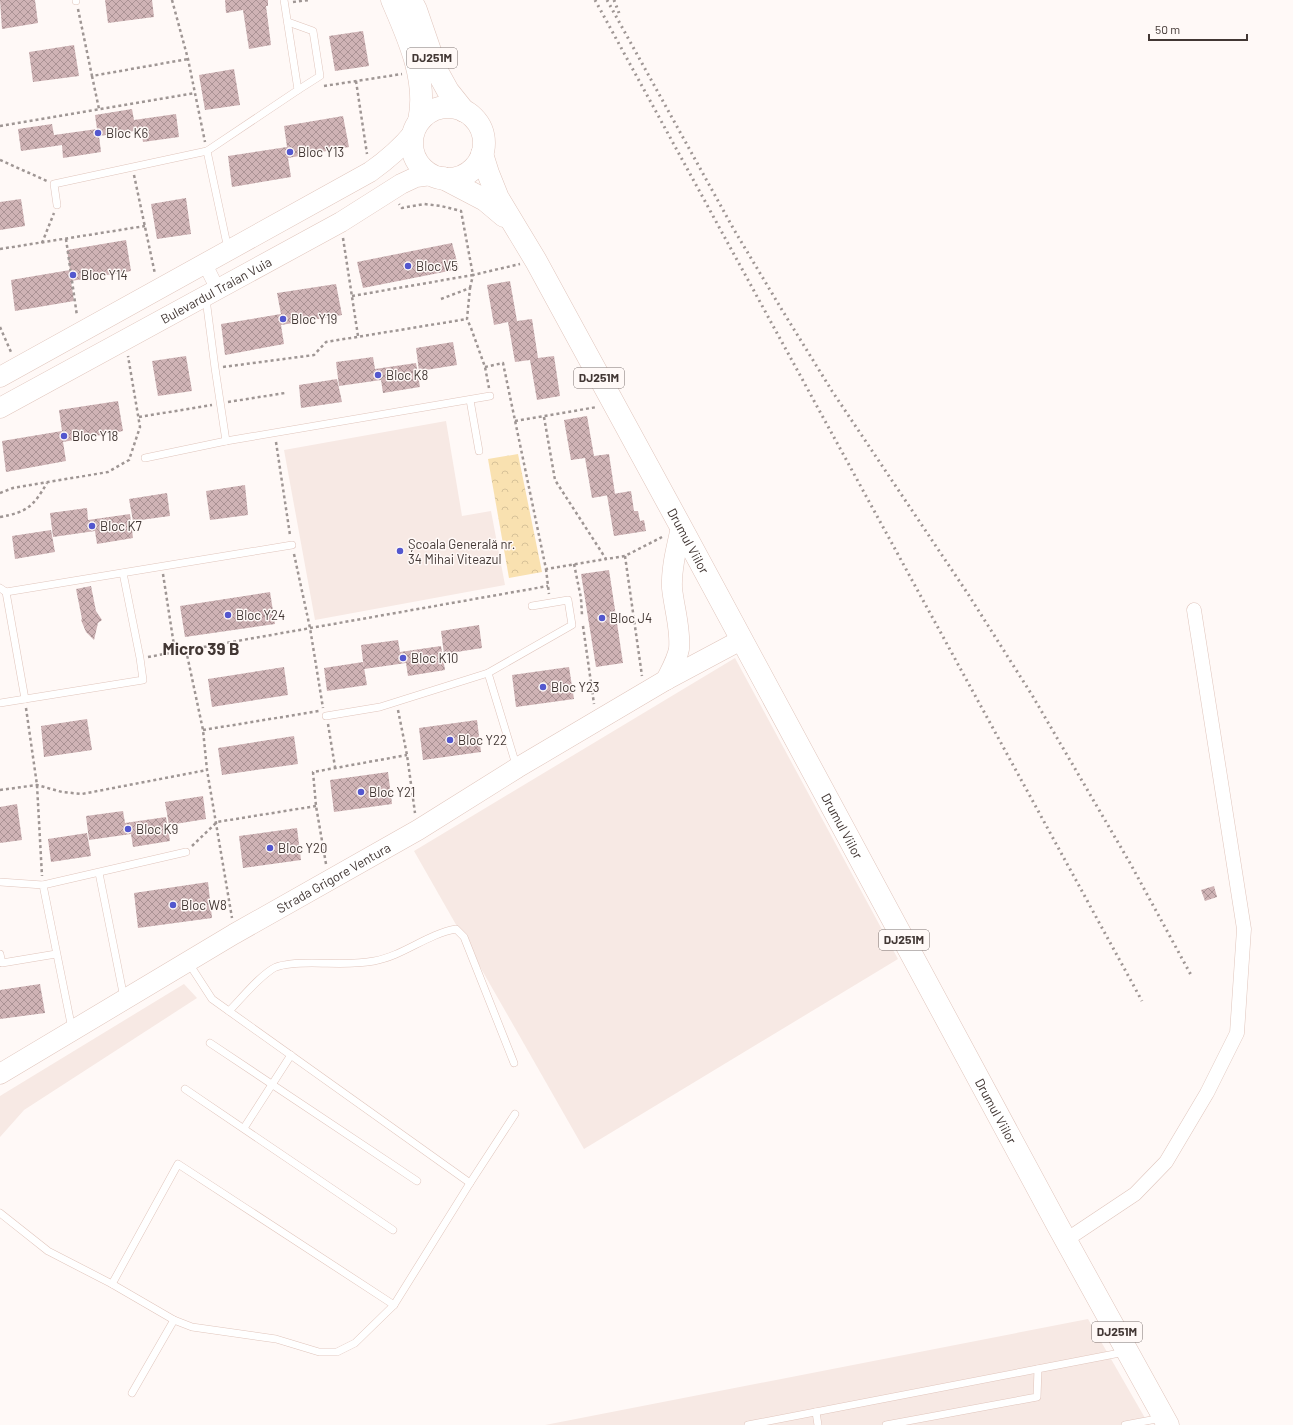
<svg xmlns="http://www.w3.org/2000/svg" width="1293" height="1425" viewBox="0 0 1293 1425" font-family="Barlow,sans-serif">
  <defs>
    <pattern id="park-crowns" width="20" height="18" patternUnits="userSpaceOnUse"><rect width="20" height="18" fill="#f9e1b0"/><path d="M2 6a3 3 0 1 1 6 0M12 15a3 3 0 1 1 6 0" fill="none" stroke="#d7c298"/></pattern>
    <pattern id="building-cross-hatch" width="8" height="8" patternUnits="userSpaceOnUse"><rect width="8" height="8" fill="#cfb3b5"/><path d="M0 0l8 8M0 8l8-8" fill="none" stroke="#aa9294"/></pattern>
  </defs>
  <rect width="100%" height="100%" fill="#fff9f7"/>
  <!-- built -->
  <g fill="#f7e9e4">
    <polygon points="446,421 462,516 491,511 505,585 315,620 284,450"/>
    <polygon points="735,658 898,959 584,1149 414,851"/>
    <polygon points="184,984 197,998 24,1110 0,1137 0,1096"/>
    <polygon points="1088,1319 1149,1425 545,1425"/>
  </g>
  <!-- park -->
  <polygon fill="url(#park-crowns)" points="518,454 542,572 509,578 488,459"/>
  <!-- building -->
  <g fill="url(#building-cross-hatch)">
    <polygon points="0,0 35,0 38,23 2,29"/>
    <polygon points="105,0 152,0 154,17 108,23"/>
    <polygon points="225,0 268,0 268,6 266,6 271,45 249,49 243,10 226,13"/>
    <polygon points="363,31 369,66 335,71 329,36"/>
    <polygon points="74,45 79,76 33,82 29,52"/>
    <polygon points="234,69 240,105 205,110 199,75"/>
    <polygon points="132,109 134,120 176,114 179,137 143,142 141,130 99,136 101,152 63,158 62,145 21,151 18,129 52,124 54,135 97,129 95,115"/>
    <polygon points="343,116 349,147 288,158 291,177 232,187 228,156 287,147 284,126"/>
    <polygon points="186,198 191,234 157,239 151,204"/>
    <polygon points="21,199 25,226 0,230 0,202"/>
    <polygon points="126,240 131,271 71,281 74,301 15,311 11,280 70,270 67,250"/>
    <polygon points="452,243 459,269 363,288 357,262"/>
    <polygon points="510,281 517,321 532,319 538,358 554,356 560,396 537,400 530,360 515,362 508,322 494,325 487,285"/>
    <polygon points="336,284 342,315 281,325 284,344 225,355 221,324 281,314 277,293"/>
    <polygon points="453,342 457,365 419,371 416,348"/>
    <polygon points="186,356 192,391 158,396 152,361"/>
    <polygon points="373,357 375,369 416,363 420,387 383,393 381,380 339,386 336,362"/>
    <polygon points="337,379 342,402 301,408 299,385"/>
    <polygon points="118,401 123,431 63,442 66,461 6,472 2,441 62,431 59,410"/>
    <polygon points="587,416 594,456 609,454 615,494 592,498 585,458 571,460 564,420"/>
    <polygon points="245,485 248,515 210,520 206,491"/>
    <polygon points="631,491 634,511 638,511 640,521 644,520 646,531 614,536 607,495"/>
    <polygon points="167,493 170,516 133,521 129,499"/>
    <polygon points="87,508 88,520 130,514 133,538 97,544 95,531 53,537 50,513"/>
    <polygon points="51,530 55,552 15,559 12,536"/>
    <polygon points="609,570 623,663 596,667 581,574"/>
    <polygon points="91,586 96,611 102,620 98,623 94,640 86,632 81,620 82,619 76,589"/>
    <polygon points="270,592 275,624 185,637 180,606"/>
    <polygon points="479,625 482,648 444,654 441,631"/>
    <polygon points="398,640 400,652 441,646 445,670 408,676 406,663 364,669 361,645"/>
    <polygon points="363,662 367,685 327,691 324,668"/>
    <polygon points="284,667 288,695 212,707 208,679"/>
    <polygon points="569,667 574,699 516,707 512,675"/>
    <polygon points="87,719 92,750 44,757 41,726"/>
    <polygon points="477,720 481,752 423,760 419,728"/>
    <polygon points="294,736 298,764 222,775 218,748"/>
    <polygon points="388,772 392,804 334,812 330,780"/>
    <polygon points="203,796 206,819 169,825 165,802"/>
    <polygon points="17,804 22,840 0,843 0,807"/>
    <polygon points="123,811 125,823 166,817 170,841 133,847 131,834 89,840 86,816"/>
    <polygon points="297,828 301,860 243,868 239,836"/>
    <polygon points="87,833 91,856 51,862 48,839"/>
    <polygon points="208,882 212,918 138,928 134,893"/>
    <polygon points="1214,886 1217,897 1205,901 1201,890"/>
    <polygon points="40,984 45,1013 0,1019 0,990"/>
  </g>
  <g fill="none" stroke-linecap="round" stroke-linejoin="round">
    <defs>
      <g id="lane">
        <polyline points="76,0 76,1"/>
        <polyline points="288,22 313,31 320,76 298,90"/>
        <polyline points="207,151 298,90 284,0"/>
        <polyline points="57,205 54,184 207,151 228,249"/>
        <polyline points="206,299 215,368 226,441"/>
        <polyline points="470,400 479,451"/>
        <polyline points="145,458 226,441 490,396"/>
        <polyline points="0,588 6,592 292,545"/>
        <polyline points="6,592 25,699"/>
        <polyline points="0,703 143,680 140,658 123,573"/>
        <polyline points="326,716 380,707 488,673"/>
        <polyline points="517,768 488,673 572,625 568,600 532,606"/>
        <polyline points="99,873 124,998"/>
        <polyline points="0,882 43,885 72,1029"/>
        <polyline points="43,885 186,852"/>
        <polyline points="0,954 2,963 56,954"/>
        <polyline points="188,962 212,999 470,1183"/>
        <path d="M229 1011C241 999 261 974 276 967 287 963 300 963 312 963 332 963 354 965 374 961 403 956 427 934 456 929L464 937 514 1063"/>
        <polyline points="210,1043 417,1181"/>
        <polyline points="185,1089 393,1230"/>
        <polyline points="244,1128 291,1055"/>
        <polyline points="0,1213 48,1251 112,1284 174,1320 192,1327 276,1339 319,1352 337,1352 355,1343 394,1305 470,1183 515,1114"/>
        <polyline points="112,1284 178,1164 394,1305"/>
        <polyline points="132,1393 174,1320"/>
        <polyline points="816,1412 818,1425"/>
        <polyline points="748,1425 1125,1352"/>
        <polyline points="886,1425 1037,1397 1038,1369"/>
        <polyline points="1125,1425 1162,1418"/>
      </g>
      <g id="street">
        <polyline points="205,264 218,290"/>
        <polyline points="1066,1240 1135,1194 1166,1162 1207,1093 1237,1033 1244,929 1194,610"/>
      </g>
      <g id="secondary">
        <path d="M0 377 370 172C387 160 401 148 414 132"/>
        <path id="s1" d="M0 408 341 222 401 184 416 177 431 175"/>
        <path d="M666 680C671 670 677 660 679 649 681 629 674 608 672 588 671 567 677 547 681 527"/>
        <path id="s2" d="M0 1074 234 934 418 830 517 768 666 680 741 640"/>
      </g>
      <g id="highway">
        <path d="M392 0C408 37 428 80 419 121"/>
        <polyline points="411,0 416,10 437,71 448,91 464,111"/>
        <circle cx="448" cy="143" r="36"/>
        <path id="s3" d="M482 154 488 173 498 198 536 261 681 527 1058 1226 1168 1425"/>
        <polyline points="443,178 485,200 504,216"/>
      </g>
    </defs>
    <!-- lane casing -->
    <use href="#lane" stroke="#e0c5bc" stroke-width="8"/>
    <!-- street casing -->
    <use href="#street" stroke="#e0c5bc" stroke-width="15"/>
    <!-- secondary casing -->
    <use href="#secondary" stroke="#e0c5bc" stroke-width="21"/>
    <!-- highway casing -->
    <use href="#highway" stroke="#e0c5bc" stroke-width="23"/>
    <!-- path -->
    <g stroke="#9f9694" stroke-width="2.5" stroke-dasharray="3 3" stroke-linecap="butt">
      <polyline points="172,0 188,59 205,142"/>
      <polyline points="293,2 309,0"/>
      <polyline points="78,9 92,76 188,59"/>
      <polyline points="92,76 99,109"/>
      <polyline points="356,81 367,154"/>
      <polyline points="324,86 402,74"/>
      <polyline points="0,126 195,93"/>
      <polyline points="0,160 47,181"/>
      <polyline points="134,175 155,274"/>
      <polyline points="343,238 358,336"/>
      <polyline points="66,239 77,316"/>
      <polyline points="42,243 54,213"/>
      <polyline points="0,249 145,226"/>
      <polyline points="470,288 473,275 520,264"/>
      <polyline points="352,296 473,275 461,211 441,206 424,204 402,208 399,204"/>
      <polyline points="441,299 470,288 467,319 471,328 485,367 489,388"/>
      <polyline points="0,327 11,352"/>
      <polyline points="223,367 314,355 326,342 467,319"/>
      <polyline points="485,367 503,363 546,569 606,559"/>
      <polyline points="228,402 285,393"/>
      <polyline points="139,417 212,405"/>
      <polyline points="544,417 555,480 606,559 625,556 662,537"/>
      <polyline points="515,421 597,407"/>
      <polyline points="276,442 290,535"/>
      <polyline points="0,493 13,488 108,472 129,460 140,427 128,356"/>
      <path d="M0 517C27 512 33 507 47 483"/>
      <polyline points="294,554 310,628 323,708"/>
      <polyline points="625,556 642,676"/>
      <polyline points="574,564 581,598 582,615"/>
      <polyline points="546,569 549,594"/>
      <polyline points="163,574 175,652 548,586"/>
      <polyline points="583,626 594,704"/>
      <polyline points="186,650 203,730 207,770 232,918"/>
      <polyline points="148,657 175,652"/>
      <polyline points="26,708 37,785 42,876"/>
      <polyline points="398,710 407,755 415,813"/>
      <polyline points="328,724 335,767"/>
      <polyline points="203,730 319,711"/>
      <polyline points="0,790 37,785 62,792 82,794 207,770"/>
      <polyline points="192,846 217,822 316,806"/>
      <polyline points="326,864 316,806 313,772 407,755"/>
    </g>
    <!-- lane -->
    <use href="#lane" stroke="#fff" stroke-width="7"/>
    <!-- street -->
    <use href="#street" stroke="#fff" stroke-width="14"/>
    <!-- secondary -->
    <use href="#secondary" stroke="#fff" stroke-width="20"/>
    <!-- highway -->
    <use href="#highway" stroke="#fff" stroke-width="22"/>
    <!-- rail -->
    <g stroke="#9f9694" stroke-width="3" stroke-dasharray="2 4" stroke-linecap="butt">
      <polyline points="595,0 1142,1001"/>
      <polyline points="607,0 733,228 782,310 832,391 968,594 1032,695 1130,863 1191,975"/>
      <polyline points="614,0 619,13"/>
    </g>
  </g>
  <!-- markers -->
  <g fill="#5357ce" stroke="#fff9f7" stroke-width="1.5">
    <circle cx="98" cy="133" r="4"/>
    <circle cx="290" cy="152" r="4"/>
    <circle cx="408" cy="266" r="4"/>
    <circle cx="73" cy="275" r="4"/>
    <circle cx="283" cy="319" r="4"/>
    <circle cx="378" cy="375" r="4"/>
    <circle cx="64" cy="436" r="4"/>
    <circle cx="92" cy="526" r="4"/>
    <circle cx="400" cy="551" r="4"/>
    <circle cx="228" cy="615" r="4"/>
    <circle cx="602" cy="618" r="4"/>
    <circle cx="403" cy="658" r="4"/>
    <circle cx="543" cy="687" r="4"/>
    <circle cx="450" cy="740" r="4"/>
    <circle cx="361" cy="792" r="4"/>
    <circle cx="128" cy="829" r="4"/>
    <circle cx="270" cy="848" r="4"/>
    <circle cx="173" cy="905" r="4"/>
  </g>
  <g text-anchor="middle" stroke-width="3" stroke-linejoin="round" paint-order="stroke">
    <!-- shield labels -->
    <g fill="#fff9f7" stroke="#7b716e" stroke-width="1">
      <rect x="407" y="48" width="50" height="20" rx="3"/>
      <rect x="574" y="368" width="50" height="20" rx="3"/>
      <rect x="879" y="930" width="50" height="20" rx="3"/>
      <rect x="1092" y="1322" width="50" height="20" rx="3"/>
    </g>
    <g font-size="12" font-weight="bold" fill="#423734">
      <text x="432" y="62">DJ251M</text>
      <text x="599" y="382">DJ251M</text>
      <text x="904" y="944">DJ251M</text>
      <text x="1117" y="1336">DJ251M</text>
    </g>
    <!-- poi labels -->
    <g font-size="13" fill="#423734" stroke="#fff9f7" text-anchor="start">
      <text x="106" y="138">Bloc K6</text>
      <text x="298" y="157">Bloc Y13</text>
      <text x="416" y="271">Bloc V5</text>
      <text x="81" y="280">Bloc Y14</text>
      <text x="291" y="324">Bloc Y19</text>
      <text x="386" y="380">Bloc K8</text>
      <text x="72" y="441">Bloc Y18</text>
      <text x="100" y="531">Bloc K7</text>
      <text x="408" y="549">Școala Generală nr.<tspan x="408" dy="15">34 Mihai Viteazul</tspan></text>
      <text x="236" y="620">Bloc Y24</text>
      <text x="610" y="623">Bloc J4</text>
      <text x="411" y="663">Bloc K10</text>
      <text x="551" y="692">Bloc Y23</text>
      <text x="458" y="745">Bloc Y22</text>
      <text x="369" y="797">Bloc Y21</text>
      <text x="136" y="834">Bloc K9</text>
      <text x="278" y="853">Bloc Y20</text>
      <text x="181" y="910">Bloc W8</text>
    </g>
    <!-- street labels -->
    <g font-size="13" fill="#423734" stroke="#fff9f7">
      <text dy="5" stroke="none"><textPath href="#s1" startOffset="246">Bulevardul Traian Vuia</textPath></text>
      <text dy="5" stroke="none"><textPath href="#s3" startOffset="439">Drumul Viilor</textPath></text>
      <text dy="5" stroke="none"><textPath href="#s3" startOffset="763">Drumul Viilor</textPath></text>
      <text dy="5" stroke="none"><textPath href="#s2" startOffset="387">Strada Grigore Ventura</textPath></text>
      <text dy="5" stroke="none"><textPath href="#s3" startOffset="1087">Drumul Viilor</textPath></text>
    </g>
    <!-- district labels -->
    <g font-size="17" font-weight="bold" fill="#423734" stroke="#fff9f7">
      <text x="201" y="655">Micro 39 B</text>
    </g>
  </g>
  <!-- scale -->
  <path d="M1149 34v6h98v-6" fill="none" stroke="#423734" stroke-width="2"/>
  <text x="1155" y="34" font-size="12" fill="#423734" stroke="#fff9f7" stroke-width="3" paint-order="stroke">50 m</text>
</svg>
